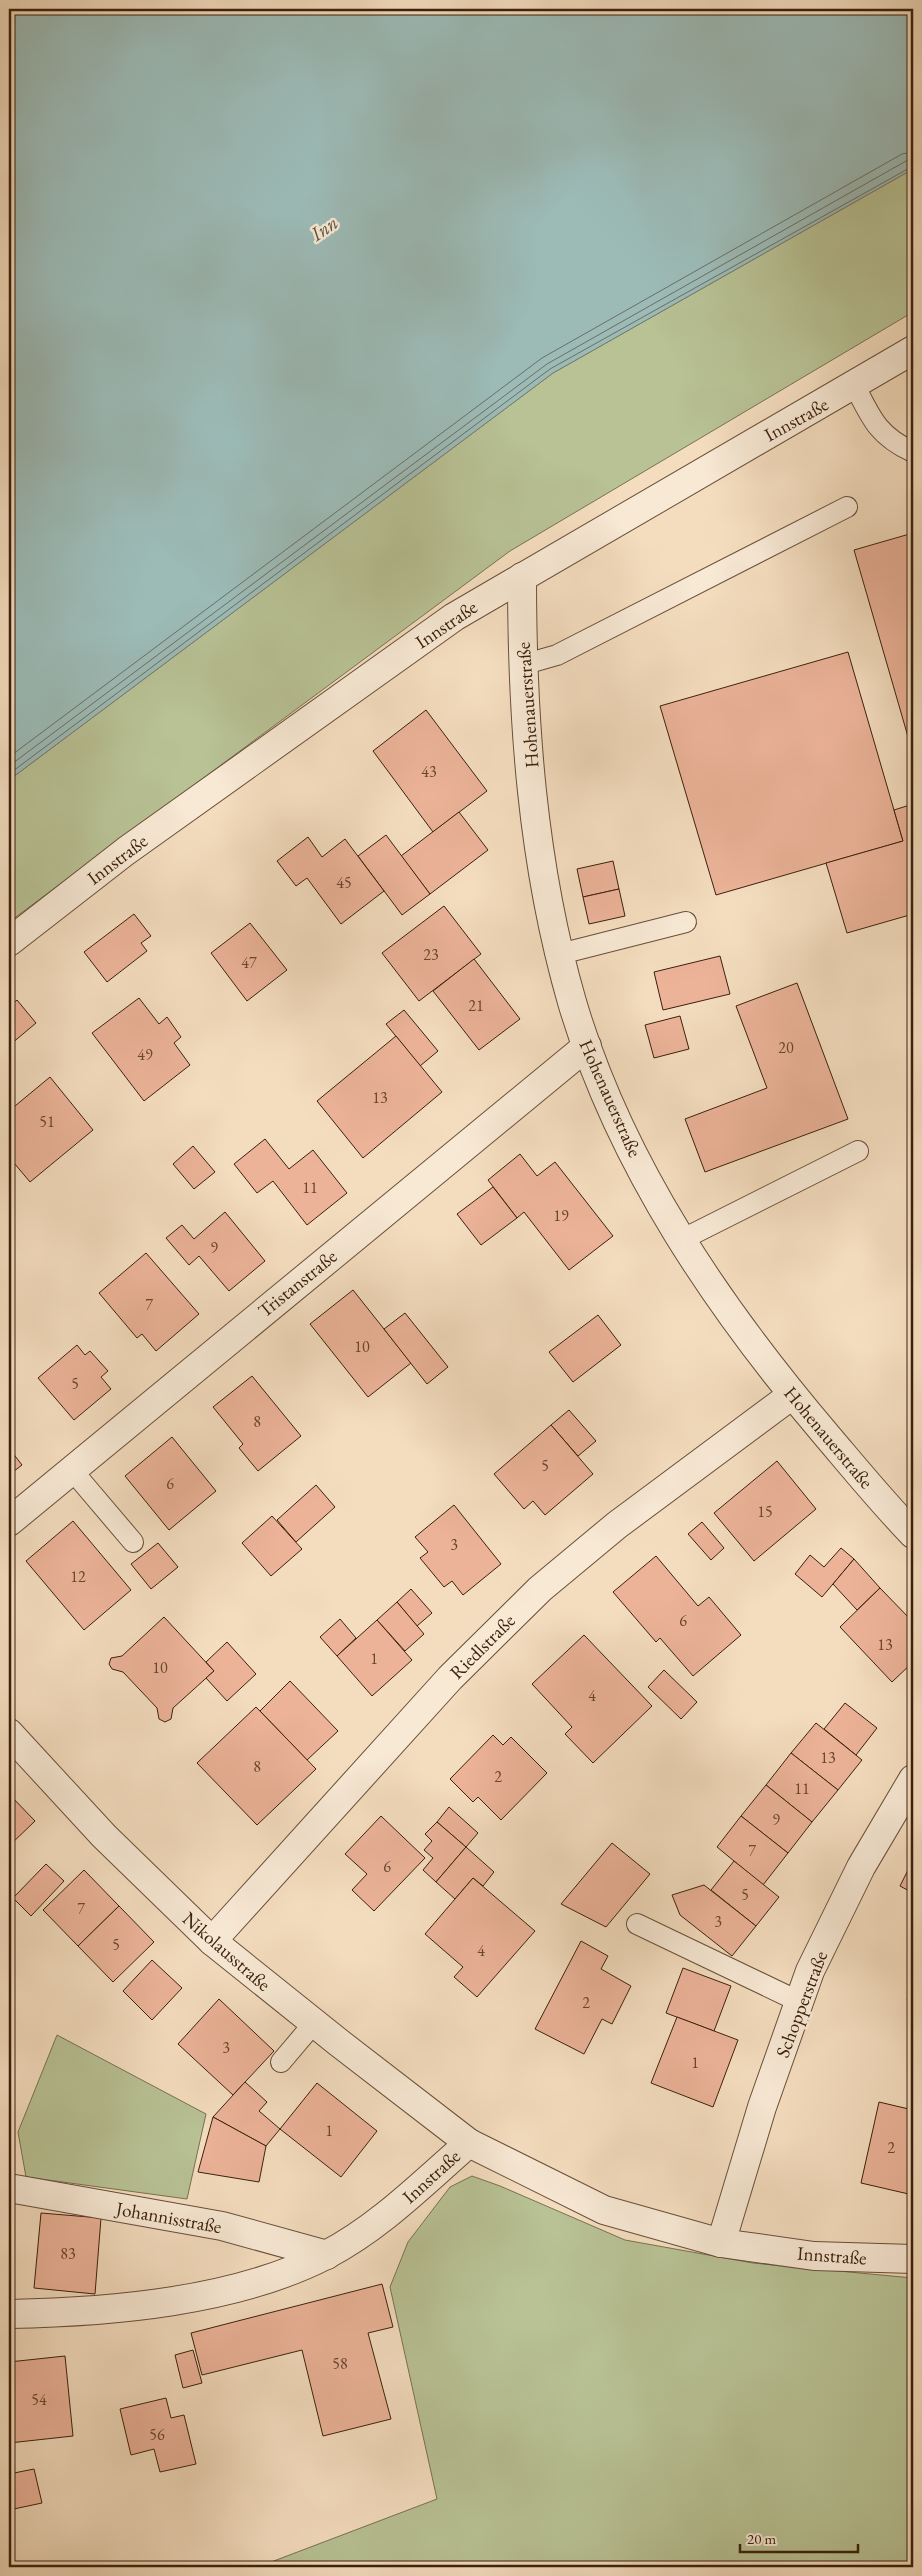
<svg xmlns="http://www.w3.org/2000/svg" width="922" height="2576" viewBox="0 0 922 2576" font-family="'EB Garamond',serif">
  <rect width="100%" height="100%" fill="#f4ddbf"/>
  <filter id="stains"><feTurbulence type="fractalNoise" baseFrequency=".004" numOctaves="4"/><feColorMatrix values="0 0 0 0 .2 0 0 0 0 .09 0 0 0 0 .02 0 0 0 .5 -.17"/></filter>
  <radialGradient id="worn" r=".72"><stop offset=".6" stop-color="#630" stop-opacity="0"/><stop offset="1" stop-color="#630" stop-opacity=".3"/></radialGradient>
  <!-- green -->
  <g fill="#b8c295" stroke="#7a7150">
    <polygon points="913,169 913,312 510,551 9,922 9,780 553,373"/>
    <polygon points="57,2035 206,2114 187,2199 26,2177 18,2132"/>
    <polygon points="472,2176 500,2186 625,2240 753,2263 913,2278 913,2567 258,2567 437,2499 390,2287 408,2242 450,2187"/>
  </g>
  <!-- water -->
  <polygon fill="#9cbbb7" stroke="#757d73" points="11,9 913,9 913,169 553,373 9,780 9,10"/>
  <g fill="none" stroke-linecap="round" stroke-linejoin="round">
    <!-- shore -->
    <g stroke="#6c6e62" stroke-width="1">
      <polyline points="9,757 542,358 902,154 913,152"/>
      <polyline points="9,766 547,364 906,161 913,159"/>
      <polyline points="9,774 550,369 913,166"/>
    </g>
  </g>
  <!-- building -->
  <g fill="#ecb399" stroke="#3b200c">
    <polygon points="913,533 913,754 854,550"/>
    <polygon points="848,652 903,841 716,895 660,706"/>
    <polygon points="426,710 487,791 433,832 373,751"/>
    <polygon points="913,804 913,914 847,933 826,863 903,841 894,810"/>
    <polygon points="459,812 488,850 430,894 401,856"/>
    <polygon points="386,835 430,894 402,915 358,856"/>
    <polygon points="308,837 322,857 345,839 384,891 341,924 307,878 296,886 277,861"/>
    <polygon points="613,861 619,889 583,897 577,869"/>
    <polygon points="619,889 625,916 589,924 583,897"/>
    <polygon points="444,906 481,954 419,1001 382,953"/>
    <polygon points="134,914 151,936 141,943 147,951 107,982 84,952"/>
    <polygon points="250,923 287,970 247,1001 211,953"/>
    <polygon points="720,956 730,994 663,1010 654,972"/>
    <polygon points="474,959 520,1019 479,1050 433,991"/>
    <polygon points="797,983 848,1119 705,1172 685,1119 767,1088 736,1006"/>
    <polygon points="139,998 159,1024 167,1017 181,1037 174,1043 190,1065 144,1101 92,1033"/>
    <polygon points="17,1000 36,1023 11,1044 9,1042 9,1007"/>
    <polygon points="404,1010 438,1051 420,1066 386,1024"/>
    <polygon points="680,1016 689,1049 654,1058 645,1025"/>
    <polygon points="396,1036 442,1092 363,1158 317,1101"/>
    <polygon points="50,1077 93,1130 30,1182 9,1157 9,1111"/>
    <polygon points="265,1139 289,1169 313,1150 347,1193 307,1225 273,1181 257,1193 234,1164"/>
    <polygon points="193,1146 215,1172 194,1189 173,1164"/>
    <polygon points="520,1154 537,1176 555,1162 613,1236 569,1270 524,1212 517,1218 488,1180"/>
    <polygon points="493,1187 517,1218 481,1245 457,1214"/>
    <polygon points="225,1212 265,1261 229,1291 199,1256 189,1265 166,1238 182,1225 194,1239"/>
    <polygon points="146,1253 199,1314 156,1351 142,1334 137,1338 99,1293"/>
    <polygon points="353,1290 411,1363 368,1397 310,1324"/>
    <polygon points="405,1313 448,1367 427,1384 384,1329"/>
    <polygon points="598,1315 621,1345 573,1382 549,1352"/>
    <polygon points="77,1345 85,1355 90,1351 108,1371 101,1377 111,1389 74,1420 38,1378"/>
    <polygon points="252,1376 301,1436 258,1471 239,1448 243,1444 213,1407"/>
    <polygon points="569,1410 596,1441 578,1456 551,1425"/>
    <polygon points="551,1425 593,1474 545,1515 533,1501 524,1509 494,1474"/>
    <polygon points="172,1437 216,1491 169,1530 125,1476"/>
    <polygon points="9,1448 22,1465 9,1475"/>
    <polygon points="777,1461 816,1509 754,1561 714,1513"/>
    <polygon points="316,1485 335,1507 296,1542 277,1520"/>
    <polygon points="454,1505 501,1564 463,1595 452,1581 444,1587 420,1558 428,1552 415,1537"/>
    <polygon points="272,1516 302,1549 271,1576 242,1543"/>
    <polygon points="73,1521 131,1590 84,1630 26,1561"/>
    <polygon points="702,1522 724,1548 711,1560 688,1534"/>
    <polygon points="158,1543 178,1567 151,1589 131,1564"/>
    <polygon points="841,1548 854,1559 822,1597 795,1574 810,1555 824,1567"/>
    <polygon points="656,1556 698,1606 709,1597 741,1635 693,1676 660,1638 656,1642 613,1592"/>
    <polygon points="854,1559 880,1588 857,1610 833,1584"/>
    <polygon points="880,1588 913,1622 913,1662 892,1682 840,1627"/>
    <polygon points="411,1589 432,1613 417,1626 397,1602"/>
    <polygon points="397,1602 424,1634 405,1651 377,1620"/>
    <polygon points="164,1617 214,1671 173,1708 171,1719 165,1722 159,1719 157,1708 123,1672 112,1669 109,1664 111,1658 122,1656"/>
    <polygon points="340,1619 356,1638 337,1656 320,1637"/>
    <polygon points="377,1620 412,1660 372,1696 337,1656"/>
    <polygon points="584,1635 652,1706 593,1763 565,1734 572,1727 532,1684"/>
    <polygon points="227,1642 256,1674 227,1701 206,1678 214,1671 206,1662"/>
    <polygon points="664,1670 697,1702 681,1719 648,1687"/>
    <polygon points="290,1681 338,1731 307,1760 260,1711"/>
    <polygon points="845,1703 877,1728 856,1755 824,1729"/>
    <polygon points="256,1707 316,1769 257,1825 197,1763"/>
    <polygon points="816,1723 862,1760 838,1790 791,1753"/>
    <polygon points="493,1735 503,1745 511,1737 547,1773 501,1820 478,1797 473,1802 450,1779"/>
    <polygon points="791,1753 838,1790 812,1822 766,1785"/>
    <polygon points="766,1785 812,1822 788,1853 741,1816"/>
    <polygon points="9,1794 35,1821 9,1846"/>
    <polygon points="449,1807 478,1833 466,1847 437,1822"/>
    <polygon points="381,1816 425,1858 374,1911 352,1890 367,1874 345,1854"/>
    <polygon points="741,1816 788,1853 763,1885 717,1847"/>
    <polygon points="437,1822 466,1847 436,1882 423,1870 433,1858 424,1850 432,1841 425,1834"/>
    <polygon points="612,1843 650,1874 606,1927 561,1904"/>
    <polygon points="466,1847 494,1872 483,1886 473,1878 455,1899 436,1882"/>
    <polygon points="913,1860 913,1893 900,1886"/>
    <polygon points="734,1861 779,1897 756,1926 711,1890"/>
    <polygon points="46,1864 64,1881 31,1916 13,1898"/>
    <polygon points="84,1870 119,1906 78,1946 43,1910"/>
    <polygon points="473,1878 535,1931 477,1997 454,1977 463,1967 425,1934"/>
    <polygon points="704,1885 756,1926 732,1956 680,1915 672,1895"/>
    <polygon points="119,1906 154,1942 113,1982 78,1946"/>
    <polygon points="581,1941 608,1956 601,1969 631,1986 612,2024 602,2019 584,2054 535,2029"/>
    <polygon points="152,1960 182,1988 152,2020 123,1991"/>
    <polygon points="683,1968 731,1986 714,2031 666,2013"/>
    <polygon points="913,1988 913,2003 907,2000"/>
    <polygon points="219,1999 274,2051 233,2095 178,2044"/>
    <polygon points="677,2017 738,2040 713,2107 651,2083"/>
    <polygon points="245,2082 267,2102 259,2111 280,2129 266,2146 213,2117"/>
    <polygon points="317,2083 377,2131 341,2177 280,2129"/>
    <polygon points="879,2102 913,2110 913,2108 913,2195 861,2183"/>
    <polygon points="213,2117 266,2146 259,2182 198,2172"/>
    <polygon points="41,2213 101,2218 95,2294 34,2288"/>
    <polygon points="382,2284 393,2327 368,2333 391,2419 323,2436 302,2350 202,2375 191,2333"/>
    <polygon points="193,2350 202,2383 183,2388 175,2355"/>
    <polygon points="65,2356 73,2436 9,2443 9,2362"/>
    <polygon points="166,2398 171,2418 184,2415 196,2464 160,2472 154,2449 131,2455 120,2409"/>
    <polygon points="34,2469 42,2503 9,2510 9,2474"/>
  </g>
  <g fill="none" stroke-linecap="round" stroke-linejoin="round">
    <defs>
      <g id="lane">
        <path d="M855 386C871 418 878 436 913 452"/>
        <polyline points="522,665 557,655 847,507"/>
        <polyline points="560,954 686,922"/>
        <polyline points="681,1240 858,1151"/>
        <polyline points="71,1469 133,1542"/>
        <polyline points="637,1924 800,2002"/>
        <polyline points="281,2062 314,2023"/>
      </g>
      <g id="street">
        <path d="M522 577C522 720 532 864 572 1002 620 1165 719 1309 828 1437 856 1470 883 1503 913 1534"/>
        <polyline points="9,942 126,851 454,617 913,350"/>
        <polyline points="9,1522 587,1046"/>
        <polyline points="9,1733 104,1836 212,1941 338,2042 469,2143 604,2210 721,2243 814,2256 913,2259"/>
        <polyline points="212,1941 450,1678 540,1589 617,1525 792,1395"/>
        <polyline points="9,2188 222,2226 327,2255"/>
        <polyline points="721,2243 762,2107 810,1971 861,1867 913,1779"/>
        <path d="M9 2314C110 2312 235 2302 326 2255 380 2227 424 2182 469 2143"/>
      </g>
    </defs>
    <!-- lane casing -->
    <use href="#lane" stroke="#694f39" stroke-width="22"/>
    <!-- street casing -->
    <use href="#street" stroke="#694f39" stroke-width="30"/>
    <!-- lane -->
    <use href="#lane" stroke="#f8e9d5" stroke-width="20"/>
    <!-- street -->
    <use href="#street" stroke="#f8e9d5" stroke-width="28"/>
  </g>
  <g text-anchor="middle" stroke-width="5" stroke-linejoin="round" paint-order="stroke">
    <!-- number labels -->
    <g font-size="16" fill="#67452f">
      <text x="429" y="777">43</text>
      <text x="344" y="888">45</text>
      <text x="431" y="960">23</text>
      <text x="249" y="968">47</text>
      <text x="476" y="1011">21</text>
      <text x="786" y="1053">20</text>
      <text x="145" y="1060">49</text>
      <text x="380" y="1103">13</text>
      <text x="47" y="1127">51</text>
      <text x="310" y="1193">11</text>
      <text x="561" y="1221">19</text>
      <text x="214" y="1253">9</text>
      <text x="149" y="1310">7</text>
      <text x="362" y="1352">10</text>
      <text x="75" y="1389">5</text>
      <text x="257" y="1427">8</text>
      <text x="545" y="1471">5</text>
      <text x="170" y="1489">6</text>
      <text x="765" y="1517">15</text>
      <text x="454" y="1550">3</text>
      <text x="78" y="1582">12</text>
      <text x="683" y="1626">6</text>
      <text x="885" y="1650">13</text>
      <text x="374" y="1664">1</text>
      <text x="160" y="1673">10</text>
      <text x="592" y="1701">4</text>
      <text x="828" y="1763">13</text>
      <text x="257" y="1772">8</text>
      <text x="498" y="1782">2</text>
      <text x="802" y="1794">11</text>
      <text x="776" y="1825">9</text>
      <text x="752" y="1856">7</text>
      <text x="387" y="1872">6</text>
      <text x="745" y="1900">5</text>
      <text x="81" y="1914">7</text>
      <text x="718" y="1927">3</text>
      <text x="116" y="1950">5</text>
      <text x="481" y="1956">4</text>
      <text x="586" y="2008">2</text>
      <text x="226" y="2053">3</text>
      <text x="695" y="2068">1</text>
      <text x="329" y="2136">1</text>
      <text x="891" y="2153">2</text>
      <text x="68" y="2259">83</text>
      <text x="340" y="2369">58</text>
      <text x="39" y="2405">54</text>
      <text x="157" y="2440">56</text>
    </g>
    <!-- street labels -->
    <g font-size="19" fill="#3b200c" stroke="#f8e9d5">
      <text transform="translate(796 419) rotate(-29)" y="7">Innstraße</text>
      <text transform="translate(446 624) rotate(-34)" y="7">Innstraße</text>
      <text transform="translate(527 705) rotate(-94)" y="7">Hohenauerstraße</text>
      <text transform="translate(117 859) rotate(-37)" y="7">Innstraße</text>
      <text transform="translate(611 1098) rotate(66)" y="7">Hohenauerstraße</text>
      <text transform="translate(297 1283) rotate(-39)" y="7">Tristanstraße</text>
      <text transform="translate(829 1437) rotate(50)" y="7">Hohenauerstraße</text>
      <text transform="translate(482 1646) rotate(-45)" y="7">Riedlstraße</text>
      <text transform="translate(227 1951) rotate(41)" y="7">Nikolausstraße</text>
      <text transform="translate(801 2004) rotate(-69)" y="7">Schopperstraße</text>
      <text transform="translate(431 2176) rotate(-42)" y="7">Innstraße</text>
      <text transform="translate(169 2217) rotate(10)" y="7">Johannisstraße</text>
      <text transform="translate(832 2255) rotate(4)" y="7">Innstraße</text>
    </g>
    <!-- water labels -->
    <g font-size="20" font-style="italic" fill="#584e3f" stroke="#f8e9d5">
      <text transform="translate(324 228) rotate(-35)" y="7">Inn</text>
    </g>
  </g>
  <!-- margin -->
  <rect width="922" height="2576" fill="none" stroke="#f4ddbf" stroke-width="30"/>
  <rect x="10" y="10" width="902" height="2556" fill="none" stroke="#3b200c" stroke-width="2.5"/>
  <rect x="15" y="15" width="892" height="2546" fill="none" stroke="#3b200c"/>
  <!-- scale -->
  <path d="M740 2544v8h118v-8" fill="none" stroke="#3b200c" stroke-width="2.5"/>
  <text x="747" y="2544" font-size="15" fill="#3b200c" stroke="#f8e9d5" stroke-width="4" paint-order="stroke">20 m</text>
  <rect width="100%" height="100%" filter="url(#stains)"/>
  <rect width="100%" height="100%" fill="url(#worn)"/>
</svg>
